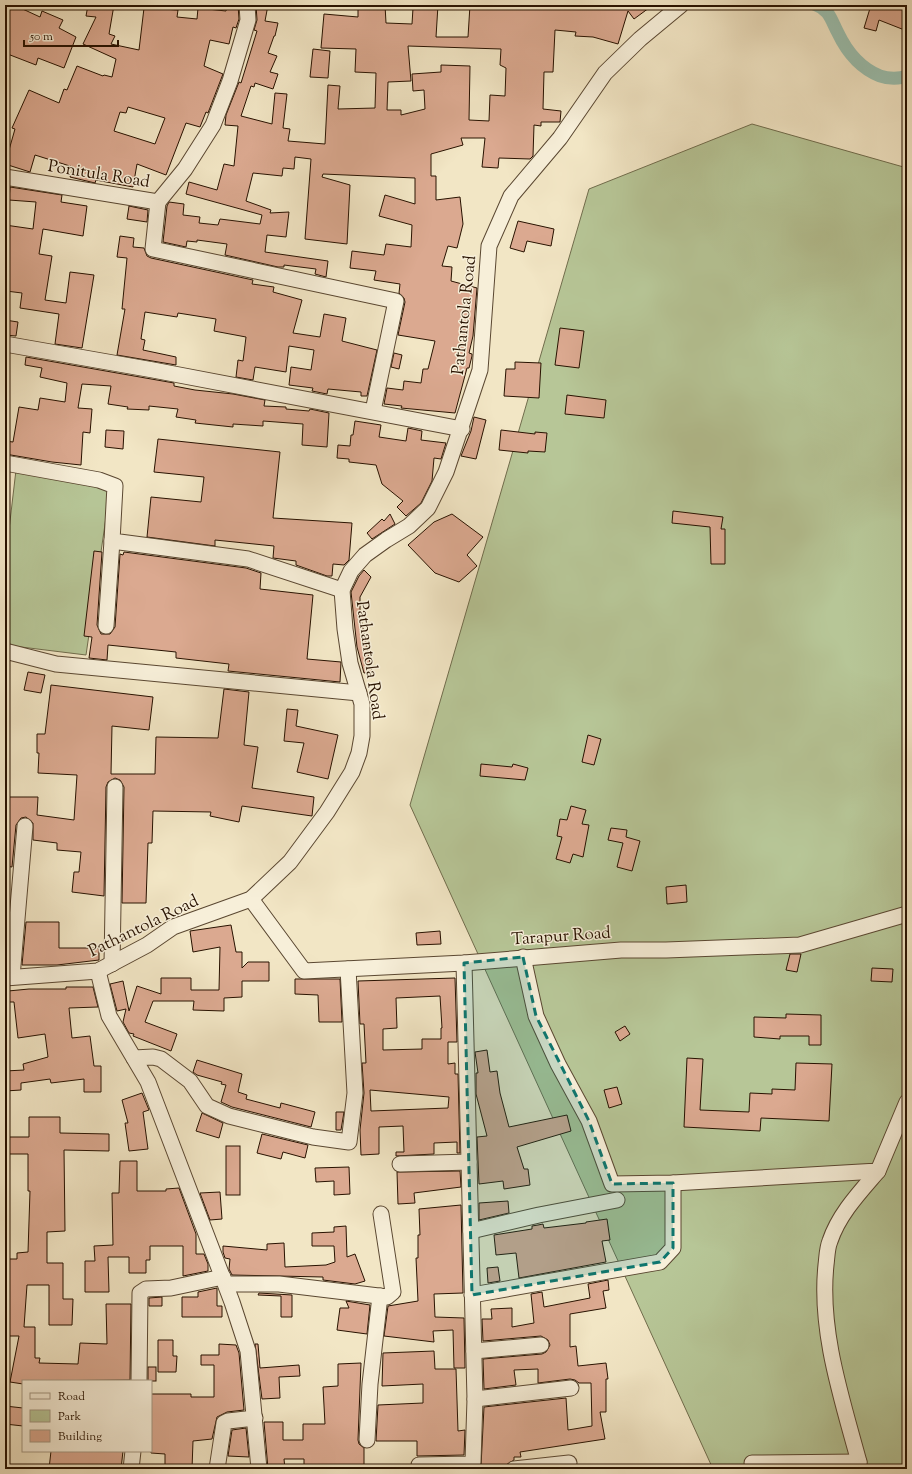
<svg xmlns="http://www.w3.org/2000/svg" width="912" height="1474" viewBox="0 0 912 1474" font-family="'Sorts Mill Goudy',serif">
  <rect width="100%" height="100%" fill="#f2e6c5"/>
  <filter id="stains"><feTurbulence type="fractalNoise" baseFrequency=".005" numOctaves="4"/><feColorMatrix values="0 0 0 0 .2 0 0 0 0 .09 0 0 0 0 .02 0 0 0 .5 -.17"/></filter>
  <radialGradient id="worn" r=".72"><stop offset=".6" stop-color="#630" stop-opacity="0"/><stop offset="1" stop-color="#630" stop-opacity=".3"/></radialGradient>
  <!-- green -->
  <g fill="#b7c697" stroke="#706c4c">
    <polygon points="752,124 907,168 907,1469 713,1469 410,805 589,189"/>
    <polygon points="16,470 110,490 86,655 5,645 5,564"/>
  </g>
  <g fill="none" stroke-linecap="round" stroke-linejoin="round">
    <!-- canal -->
    <path stroke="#9cc0af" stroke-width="13" d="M816 5C830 10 831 20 838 33 847 52 860 68 880 76 888 79 900 79 907 76"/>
  </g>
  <!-- building -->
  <g fill="#dba990" stroke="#281200" fill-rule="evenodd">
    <polygon points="5,5 14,5 40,17 42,11 63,20 59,28 76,37 64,68 38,58 36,65 5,53"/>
    <path d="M88 5H114L109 34 115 36 111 44 139 50 144 8 178 10 177 17 197 19 198 8 226 11 227 5H238L239 19 236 28 233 27 229 44 210 40 204 66 223 74 208 113 206 112 200 127 186 123 166 175 137 164 133 187 96 180 95 183 70 177 73 167 35 155 30 172 5 164 15 129 12 128 29 90 59 103 64 89 67 90 77 66 103 76 104 75 112 77 116 59 83 44 96 17 86 16ZM128 107 165 118 155 144 114 131 120 112 126 113Z"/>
    <path d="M256 5H268L265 21 278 23 275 36H274L268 53 277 56 270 72 278 74 273 89 255 83 254 87 251 86 241 116 272 124 275 93 287 94 283 128 290 129 288 141 325 144 328 85 340 86 338 109 375 108 376 73 355 72 356 49 321 48 324 14 358 17V9L385 5 386 23 412 24 413 8H424V5H438L436 37H468L470 5H570V7L594 8V5H653L634 19 628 11 618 44 593 37 575 36 576 32 555 30 553 72H544L543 109 561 111 560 122H541V126L534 125 533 156 530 159 499 158 498 168 482 167 485 138H461L463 145 431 154V176H436V200L460 197 463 224 457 248 448 246 442 266 452 267 451 281 477 288 473 336 469 353 472 354V356L469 368H467L455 413 401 408 402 406 384 404 387 388 403 390 404 381 421 383 423 369H428L435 341 398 335 405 302 404 298 399 293 400 284 374 280 376 271 350 268 352 251 384 255 386 244 411 247 412 225 379 216 385 195 415 204V178L323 174 322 177 350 185 347 244 305 239 311 159 295 157 294 169 283 168 282 176 253 173 246 201 271 210 270 213 289 212 286 237 267 235 265 252 328 261 326 277 315 274 316 269 284 265V267H278L225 255 227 244 197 240V242L187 241 186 247 163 242 167 206 169 202 184 204 183 215 200 217 199 223 218 225 220 219 260 224 262 215 186 194 189 182 217 190 224 164 234 166 238 126 225 125 226 115 239 82 241 83 257 31 254 30 257 20ZM408 46 501 49 500 65 506 68 505 96 490 95 489 121 469 120 470 66 441 65V72L412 74 413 91 424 90 425 109 401 115V110H387L388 82 411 81Z"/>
    <polygon points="871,5 907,5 907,31 879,20 876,31 864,28"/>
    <polygon points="313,49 330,51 328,78 310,77"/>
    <polygon points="10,187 62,195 61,202 87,206 83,236 43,229 39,254 52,256 45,300 66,303 70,272 94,275 82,348 55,344 59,314 20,308 22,293 6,291 8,276 5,276 5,225 33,229 36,202 9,200"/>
    <polygon points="129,206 148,210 147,222 127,219"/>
    <polygon points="518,221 554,229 551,246 527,241 524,252 510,248"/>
    <polygon points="120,236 134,238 133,247 144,248 147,256 151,258 253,280 252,284 274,287 273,292 302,300 293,333 320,337 324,314 346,318 342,341 377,350 367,396 361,396 361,392 328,389 327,394 312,391 313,388 289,385 291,367 311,370 314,350 289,346 286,372 255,367 253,380 236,377 238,360 243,361 246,337 214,331 216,319 178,313 177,317 145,312 141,339 145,340 143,350 176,357 176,365 117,355 125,309 122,309 127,258 117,257"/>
    <polygon points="5,320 18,322 16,336 5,335"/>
    <polygon points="560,328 584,331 579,368 555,365"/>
    <polygon points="394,353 402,355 399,369 391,367"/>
    <polygon points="26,357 174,383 174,386 195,390 233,394 265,400 264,406 286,407 286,409 309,411 310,409 329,413 327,447 302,445 303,424 263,421 263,426 233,424 233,427 195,423 196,420 176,417 178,409 149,406 149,410 127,409 128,407 108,404 111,386 82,384 78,408 92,409 90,433 83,432 81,465 52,462 5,454 5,441 13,442 19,407 38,410 40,398 65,402 67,383 40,377 42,368 25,365"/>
    <polygon points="515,362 541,363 539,398 504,396 506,369 515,369"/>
    <polygon points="567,395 606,400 604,418 565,414"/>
    <polygon points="474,417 486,420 476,459 461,456 471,431"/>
    <polygon points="355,421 381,425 379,437 406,441 408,428 422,431 421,440 446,443 441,459 434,458 432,481 421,503 406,516 397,507 403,501 382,484 376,465 349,462 349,459 337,458 338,445 350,446 351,435 353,435"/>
    <polygon points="106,430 124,431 123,449 105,447"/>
    <polygon points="501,430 535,434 535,432 547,433 545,452 528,451 528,453 499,450"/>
    <polygon points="158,439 280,452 273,518 352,523 349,560 344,565 333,564 332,576 327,576 296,565 296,561 273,558 274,546 215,540 215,546 147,537 151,497 201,502 204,477 154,472"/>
    <polygon points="673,511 723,517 721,529 725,529 725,564 711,564 710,527 672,523"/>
    <polygon points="390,514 395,524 372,539 367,533 382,519 384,521"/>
    <polygon points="452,514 483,537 467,555 477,566 459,582 435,573 408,545 434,522"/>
    <polygon points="94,551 102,552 97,625 101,634 110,634 115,627 120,554 123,555 124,552 246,568 261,573 260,589 313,595 307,659 341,662 340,682 228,671 229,664 176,658 176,652 108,645 107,660 89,658 92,637 84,636"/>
    <polygon points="364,570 371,577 360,597 360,614 372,672 364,673 357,647 351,592 359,576"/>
    <polygon points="28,672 45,675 41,693 24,690"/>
    <polygon points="51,685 153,697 149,730 112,726 111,774 155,774 156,737 218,738 224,689 249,692 244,745 258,747 252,788 314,797 312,816 242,806 239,822 210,816 211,812 153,811 152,843 148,843 146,903 122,903 124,787 120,780 115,778 108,782 106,787 104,896 72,892 74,872 79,872 81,852 57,850 57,843 33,840 33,823 26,817 21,818 16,825 12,867 5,866 7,823 5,823 5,797 38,797 37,815 74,820 77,775 38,773 39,753 37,753 37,734 45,734"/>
    <polygon points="287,709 298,710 296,726 338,735 328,779 297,772 304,743 284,741"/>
    <polygon points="588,735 601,739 594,765 582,762"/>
    <polygon points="481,764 512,767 513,764 528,768 525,780 480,776"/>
    <polygon points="571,806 586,810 582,824 589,825 583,857 573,854 570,863 556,859 562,837 557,836 560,819 567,820"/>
    <polygon points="611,828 627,830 626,837 640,841 632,871 617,867 623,843 608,840"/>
    <polygon points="686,885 687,902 667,904 666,887"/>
    <polygon points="26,922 59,922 59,948 99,948 99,960 57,965 22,965"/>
    <polygon points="231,925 236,952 242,952 242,968 248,962 269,962 269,981 242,981 242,997 224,998 224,1011 193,1010 194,1001 153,1001 145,1022 177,1034 171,1051 133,1036 134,1034 129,1033 123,1022 126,1009 117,1011 110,984 123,981 129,1011 137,986 161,994 161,978 191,978 191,990 219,990 220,947 193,952 190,931"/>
    <polygon points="440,931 441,944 417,945 416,933"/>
    <polygon points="790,954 801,954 797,972 786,970"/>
    <polygon points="872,968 893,969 892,982 871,981"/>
    <path d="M455 978 457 1042H448V1064L455 1063V1074H458L460 1153H457V1142L434 1143V1154L396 1156V1152H404L403 1126 379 1127V1154L361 1155 360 1130 364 1093 362 1063H366L364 1024H360L358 981ZM440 996 442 1028H441V1039H422V1049L383 1050V1029L397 1028 396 998ZM370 1090 449 1097 448 1108 371 1111Z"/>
    <polygon points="295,979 340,979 342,1022 319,1022 318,995 295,994"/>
    <polygon points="66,987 93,987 98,1007 69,1008 72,1038 90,1036 94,1066 101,1066 101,1092 84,1092 84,1079 51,1083 50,1079 21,1083 21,1090 5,1091 5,1071 24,1070 23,1064 48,1057 45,1034 18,1038 14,1002 9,1002 8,991 29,989 66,989"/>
    <polygon points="786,1014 821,1015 821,1045 809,1045 809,1036 780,1036 780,1039 754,1037 754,1017 786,1018"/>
    <polygon points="625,1026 630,1034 620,1041 615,1032"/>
    <polygon points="487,1050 490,1072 497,1071 500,1093 509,1127 567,1115 571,1131 517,1147 524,1169 528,1169 530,1185 504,1189 503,1181 479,1184 477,1137 487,1136 476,1094 476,1073 478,1073 475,1052"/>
    <polygon points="687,1058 703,1059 700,1110 749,1112 750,1093 772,1094 772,1089 795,1090 796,1063 832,1064 829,1121 761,1118 760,1131 684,1127"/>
    <polygon points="197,1060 242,1074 238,1092 247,1095 246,1099 280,1108 281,1103 315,1112 311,1127 232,1107 221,1102 226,1085 221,1084 222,1082 197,1075 193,1072"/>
    <polygon points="617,1087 622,1104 609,1108 604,1090"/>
    <polygon points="142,1093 149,1110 143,1112 148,1149 129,1151 125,1123 128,1123 122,1100"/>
    <polygon points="336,1112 344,1112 341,1130 336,1130"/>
    <polygon points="202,1113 223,1123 219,1138 196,1131"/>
    <polygon points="29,1117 60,1117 60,1133 109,1134 109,1151 64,1150 65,1231 47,1232 47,1263 63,1263 63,1299 73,1299 72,1325 49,1325 49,1285 27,1285 24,1327 35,1327 35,1358 40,1358 39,1363 78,1364 80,1343 107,1344 106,1304 131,1304 130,1380 23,1381 23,1384 10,1382 19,1336 7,1336 7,1311 5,1311 5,1259 17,1259 17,1253 28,1252 30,1191 28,1191 28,1154 5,1154 5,1137 29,1137"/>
    <polygon points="262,1134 308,1145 305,1158 283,1152 281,1159 257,1153"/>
    <rect x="226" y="1146" width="14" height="49"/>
    <polygon points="120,1161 137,1161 137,1191 166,1191 166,1189 179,1188 196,1234 196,1254 204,1254 208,1264 208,1271 183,1276 183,1246 150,1246 150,1260 146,1260 146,1273 129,1273 129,1257 108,1257 109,1292 85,1292 85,1261 95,1261 94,1246 113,1245 112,1193 119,1193"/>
    <polygon points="349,1167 350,1194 334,1195 334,1181 316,1182 315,1168"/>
    <polygon points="460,1171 461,1187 414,1193 415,1203 398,1204 397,1172"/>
    <polygon points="220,1192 222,1219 210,1220 200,1193"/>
    <polygon points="508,1201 509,1213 479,1220 479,1203"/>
    <polygon points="461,1205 463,1293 434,1294 435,1317 464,1318 465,1368 454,1368 453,1330 433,1331 434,1342 384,1336 388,1306 418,1301 416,1258 418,1258 418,1235 420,1235 419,1209"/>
    <polygon points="607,1219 610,1240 602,1241 606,1262 519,1278 516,1253 496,1255 494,1235 532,1229 532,1226 538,1225 543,1224 544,1228 586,1223 586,1222"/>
    <polygon points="346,1226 347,1257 355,1254 365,1281 355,1284 323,1280 323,1277 232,1275 229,1269 230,1259 225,1258 223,1252 223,1246 267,1250 267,1244 284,1243 285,1267 326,1265 335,1262 334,1246 312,1246 312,1233 334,1232 334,1227"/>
    <polygon points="498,1267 500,1281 488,1283 487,1268"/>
    <polygon points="608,1280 609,1290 603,1291 606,1308 570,1314 570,1347 576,1346 578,1366 606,1363 608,1379 606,1379 606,1412 600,1412 605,1439 520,1452 521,1457 514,1457 514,1460 506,1465 481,1466 484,1407 566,1398 568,1430 592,1426 591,1383 579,1383 575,1380 570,1379 538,1383 538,1369 514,1370 516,1385 484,1389 483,1359 542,1354 546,1352 550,1345 548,1340 541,1336 483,1341 482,1319 492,1319 491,1309 512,1308 512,1327 534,1323 531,1294 542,1292 544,1307 590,1298 588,1284"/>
    <polygon points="217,1288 217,1306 222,1306 222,1317 182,1317 182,1297 198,1297 198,1292"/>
    <polygon points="259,1293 292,1295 292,1317 281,1317 281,1296 258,1295"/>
    <polygon points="162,1297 162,1306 149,1306 149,1298"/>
    <polygon points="346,1301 370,1305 367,1334 337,1330 340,1308 349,1308"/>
    <polygon points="158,1340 173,1340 173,1356 177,1356 176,1372 158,1372"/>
    <polygon points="219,1344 236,1345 239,1353 244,1410 227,1412 217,1417 212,1439 193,1441 192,1469 165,1469 165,1454 151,1453 151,1394 191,1394 191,1397 214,1397 214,1365 201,1365 201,1355 219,1355"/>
    <polygon points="255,1344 258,1344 260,1368 299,1365 300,1376 279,1377 280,1398 262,1399"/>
    <polygon points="434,1351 435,1369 456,1369 458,1431 465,1430 464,1455 417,1456 417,1441 376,1441 378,1405 423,1403 423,1384 382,1386 383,1353"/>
    <polygon points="361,1363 358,1440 359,1444 364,1448 364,1469 304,1469 304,1459 284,1459 285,1469 268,1469 264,1422 283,1422 283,1440 303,1440 303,1424 325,1424 323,1387 338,1386 338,1364"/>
    <rect x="148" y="1367" width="8" height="14"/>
    <polygon points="5,1406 23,1408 23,1426 5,1424"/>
    <polygon points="246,1428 249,1457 228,1456 232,1430"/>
    <polygon points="51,1451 123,1451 121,1469 49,1469"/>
  </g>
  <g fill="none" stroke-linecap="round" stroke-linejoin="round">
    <defs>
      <g id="minor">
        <polyline points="5,177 158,202"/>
        <polyline points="158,202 153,249 396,301 373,411"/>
        <polyline points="158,202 185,169 213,125 230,81 248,20 247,5"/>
        <polyline points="5,344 153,370 462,429"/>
        <polyline points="5,463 99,480 115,486 112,541 248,559 342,590"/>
        <polyline points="106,626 112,541"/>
        <polyline points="5,651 56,664 359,693"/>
        <polyline points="251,899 304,971 464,963 621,950 666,950 800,945 907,914"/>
        <polyline points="523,957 536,1016 558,1064 589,1121 612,1184 673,1183 878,1171 907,1102"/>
        <polyline points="112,964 115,787"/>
        <polyline points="98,971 109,1016 148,1082 232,1302 248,1351 259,1469"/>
        <polyline points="12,977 25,826"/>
        <polyline points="5,978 98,971 147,945 173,927 251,899 290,862 327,812 352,772 359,753 362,736 362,704 350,663 345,629 342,590 351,571 365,555 386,540 409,526 428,508 446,472 480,370 489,246 511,196 560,138 605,73 640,39 681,5"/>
        <polyline points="134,1058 153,1057 161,1059 190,1081 207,1106 229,1116 313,1137 349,1142 355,1093 348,969"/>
        <polyline points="400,1164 469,1162"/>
        <polyline points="471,1231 539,1215 617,1200"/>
        <polyline points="226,1284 279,1284 387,1297 393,1292 381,1214"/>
        <polyline points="472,1295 660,1262 673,1248 673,1183"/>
        <polyline points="474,1351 541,1345"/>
        <polyline points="139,1381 140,1293 146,1289 171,1288 223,1277"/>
        <polyline points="475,1399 571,1388"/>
        <polyline points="367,1440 370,1384 380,1296"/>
        <path d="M859 1462C842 1399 819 1331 826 1265 827 1257 827 1248 830 1241 839 1214 860 1192 878 1171"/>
        <polyline points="752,1463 859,1462 859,1469"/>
        <polyline points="419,1465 470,1464 473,1462 475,1399 464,963"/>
        <polyline points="131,1469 133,1451"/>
        <polyline points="217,1469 224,1423 228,1421 255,1418"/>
        <polyline points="514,1469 569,1463"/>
      </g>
    </defs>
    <!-- minor casing -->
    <use href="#minor" stroke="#5a4731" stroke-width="17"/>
    <!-- minor -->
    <use href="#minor" stroke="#f7efd9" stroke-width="15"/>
  </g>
  <!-- marked area -->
  <path fill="#0f766e" fill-opacity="0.2" stroke="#0f766e" stroke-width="3" stroke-dasharray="8 5" stroke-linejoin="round" d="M523 957 536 1016 589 1121 612 1184 673 1183V1248L660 1262 472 1295 464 963Z"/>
  <g text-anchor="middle" stroke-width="3" stroke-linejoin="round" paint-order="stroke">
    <!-- street labels -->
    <g font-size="17" fill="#281200" stroke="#f7efd9">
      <text transform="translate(99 173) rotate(9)" y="6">Ponitula Road</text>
      <text transform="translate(463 315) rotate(-84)" y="6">Pathantola Road</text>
      <text transform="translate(371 660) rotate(82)" y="6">Pathantola Road</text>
      <text transform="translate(143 925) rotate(-26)" y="6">Pathantola Road</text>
      <text transform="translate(561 935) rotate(-4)" y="6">Tarapur Road</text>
    </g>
  </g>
  <!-- margin -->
  <rect width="912" height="1474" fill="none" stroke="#f2e6c5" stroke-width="20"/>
  <rect x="6" y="6" width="900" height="1462" fill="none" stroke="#281200" stroke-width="2"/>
  <rect x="10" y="10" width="892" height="1454" fill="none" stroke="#281200"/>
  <!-- legend -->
  <rect x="22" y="1380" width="130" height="72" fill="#f7efd9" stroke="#a49782"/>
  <rect x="30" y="1393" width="20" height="6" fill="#f7efd9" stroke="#a49782"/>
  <text x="58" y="1400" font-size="12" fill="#281200">Road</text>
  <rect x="30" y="1410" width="20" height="12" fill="#b7c697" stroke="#a49782"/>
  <text x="58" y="1420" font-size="12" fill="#281200">Park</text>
  <rect x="30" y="1430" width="20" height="12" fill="#dba990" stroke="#a49782"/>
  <text x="58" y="1440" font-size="12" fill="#281200">Building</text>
  <!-- scale -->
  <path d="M24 40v6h94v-6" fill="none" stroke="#281200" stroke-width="2"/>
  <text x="30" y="40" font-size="12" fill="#281200" stroke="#f7efd9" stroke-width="3" paint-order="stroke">50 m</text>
  <rect width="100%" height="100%" filter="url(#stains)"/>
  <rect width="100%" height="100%" fill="url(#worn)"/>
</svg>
